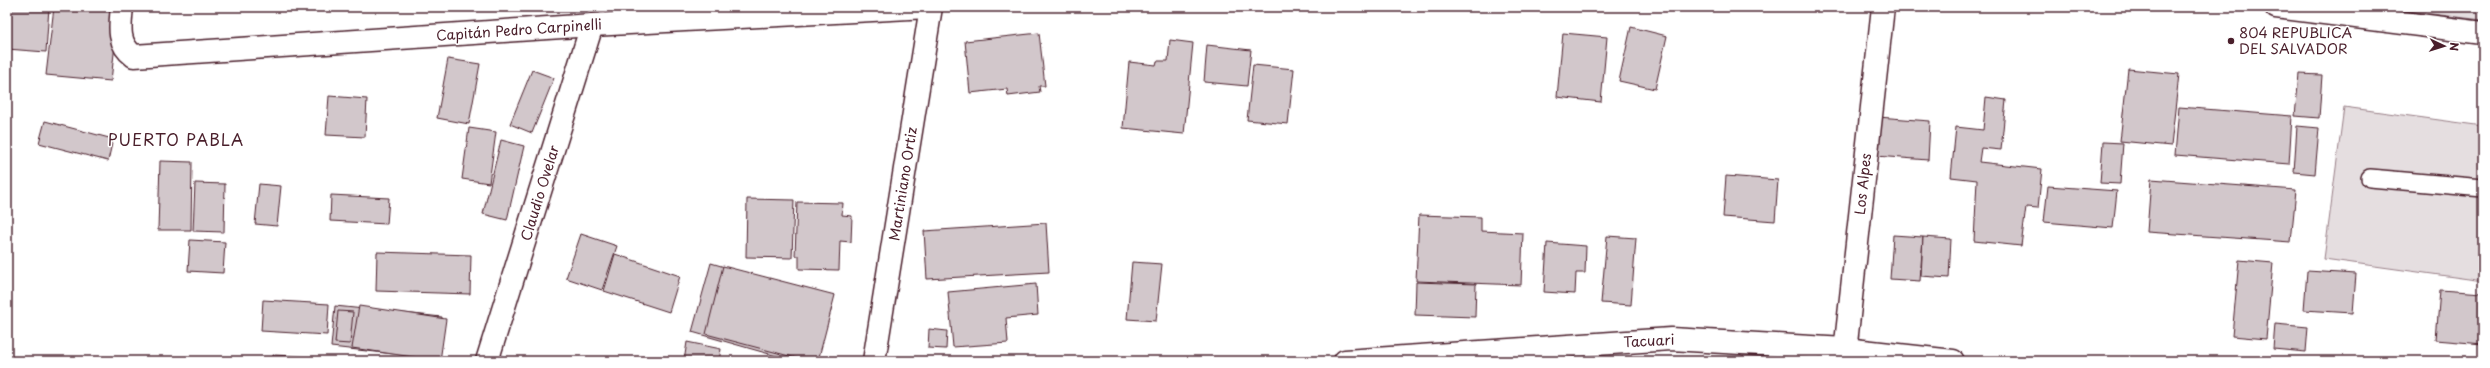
<svg xmlns="http://www.w3.org/2000/svg" width="2490" height="368" viewBox="0 0 2490 368" font-family="'Playpen Sans',sans-serif">
  <rect width="100%" height="100%" fill="#fff"/>
  <filter id="ink" filterUnits="userSpaceOnUse"><feTurbulence type="fractalNoise" baseFrequency=".025" numOctaves="2"/><feDisplacementMap in="SourceGraphic" scale="8" xChannelSelector="R" yChannelSelector="G"/><feConvolveMatrix kernelMatrix="1 2 1 2 8 2 1 2 1" color-interpolation-filters="sRGB"/></filter>
  <g filter="url(#ink)">
    <!-- green -->
    <g fill="#e5dee0" stroke="#987e86">
      <polygon points="2373,7 2457,7 2483,10 2483,20"/>
      <polygon points="2344,107 2483,126 2483,281 2324,259"/>
    </g>
    <!-- building -->
    <g fill="#d2c7cb" stroke="#4a1f2b">
      <polygon points="7,7 49,7 46,52 7,49"/>
      <polygon points="54,7 119,7 111,81 46,75"/>
      <polygon points="1631,27 1667,36 1655,89 1619,81"/>
      <polygon points="1039,33 1045,86 1039,86 1040,92 1008,96 1007,89 970,93 965,41"/>
      <polygon points="1563,33 1607,37 1601,102 1557,97"/>
      <polygon points="1170,40 1193,43 1184,134 1123,128 1129,62 1156,65 1157,61 1168,61"/>
      <polygon points="1207,45 1251,50 1247,86 1204,82"/>
      <polygon points="448,59 480,64 469,124 437,118"/>
      <polygon points="1253,65 1294,69 1288,124 1247,120"/>
      <polygon points="2128,69 2179,74 2171,146 2120,141"/>
      <polygon points="532,70 554,78 532,133 510,124"/>
      <polygon points="2299,74 2322,75 2319,118 2295,116"/>
      <polygon points="329,96 367,99 365,137 326,135"/>
      <polygon points="1986,97 2006,100 2001,150 1981,148 1979,162 2042,169 2038,208 2026,207 2021,246 1974,241 1977,180 1951,177 1956,127 1983,130"/>
      <polygon points="2179,107 2292,116 2289,164 2175,155"/>
      <polygon points="1878,117 1930,121 1928,160 1876,156"/>
      <polygon points="45,121 113,139 108,161 39,143"/>
      <polygon points="2297,126 2319,128 2315,174 2294,172"/>
      <polygon points="469,128 496,132 489,183 462,179"/>
      <polygon points="501,140 524,146 507,220 483,214"/>
      <polygon points="2103,142 2123,143 2120,184 2100,183"/>
      <polygon points="160,161 192,162 191,230 158,230"/>
      <polygon points="1726,176 1778,180 1775,221 1723,217"/>
      <polygon points="2151,179 2296,190 2291,242 2147,232"/>
      <polygon points="195,183 225,184 224,232 193,231"/>
      <polygon points="259,184 281,186 277,226 255,224"/>
      <polygon points="2048,186 2117,191 2113,228 2044,222"/>
      <polygon points="331,195 389,198 387,224 330,221"/>
      <polygon points="747,199 794,200 792,258 746,257"/>
      <polygon points="797,202 843,203 842,215 852,216 851,242 840,241 839,270 799,269 799,256 795,256"/>
      <polygon points="1419,215 1481,217 1481,231 1523,233 1521,285 1416,281"/>
      <polygon points="1046,223 1049,272 927,279 924,231"/>
      <polygon points="581,234 617,246 602,290 566,278"/>
      <polygon points="1893,235 1923,237 1920,281 1890,279"/>
      <polygon points="1607,236 1636,238 1631,305 1601,303"/>
      <polygon points="1923,237 1951,239 1949,278 1921,276"/>
      <polygon points="190,240 225,242 223,273 188,271"/>
      <polygon points="1547,243 1586,246 1585,273 1576,273 1575,294 1544,292"/>
      <polygon points="377,252 471,255 470,294 376,291"/>
      <polygon points="615,254 680,276 669,312 604,291"/>
      <polygon points="2239,260 2273,263 2266,339 2232,336"/>
      <polygon points="1132,262 1162,264 1156,321 1127,319"/>
      <polygon points="711,263 824,296 805,361 794,361 692,332"/>
      <polygon points="723,266 835,295 818,361 808,361 706,334"/>
      <polygon points="2307,271 2356,274 2353,313 2304,310"/>
      <polygon points="1416,282 1476,284 1475,317 1415,315"/>
      <polygon points="1036,284 1038,315 1006,318 1008,343 953,347 948,292"/>
      <polygon points="2440,290 2483,293 2483,344 2436,340"/>
      <polygon points="263,300 329,304 327,335 261,331"/>
      <polygon points="335,306 442,317 438,359 331,347"/>
      <polygon points="359,306 446,319 440,361 352,348"/>
      <polygon points="338,311 353,312 350,344 335,343"/>
      <polygon points="2275,324 2308,327 2306,352 2273,349"/>
      <polygon points="929,329 947,331 946,349 928,348"/>
      <polygon points="687,342 721,349 719,361 684,361"/>
      <polygon points="273,355 314,357 314,361 273,361"/>
    </g>
    <g fill="none" stroke-linecap="round" stroke-linejoin="round">
      <defs>
        <polyline id="lane" points="2370,178 2483,188"/>
        <g id="street">
          <path d="M122 7C120 26 117 44 134 56L592 25 928 7"/>
          <polyline points="2276,7 2483,33"/>
          <polyline points="487,361 592,25"/>
          <polyline points="874,361 931,7"/>
          <polyline points="1345,361 1671,339 1845,349 1953,361"/>
        </g>
        <polyline id="secondary" points="1844,361 1883,7"/>
      </defs>
      <!-- lane casing -->
      <use href="#lane" stroke="#4a1f2b" stroke-width="20"/>
      <!-- street casing -->
      <use href="#street" stroke="#4a1f2b" stroke-width="25"/>
      <!-- secondary casing -->
      <use href="#secondary" stroke="#4a1f2b" stroke-width="25"/>
      <!-- lane -->
      <use href="#lane" stroke="#fff" stroke-width="17"/>
      <!-- street -->
      <use href="#street" stroke="#fff" stroke-width="22"/>
      <!-- secondary -->
      <use href="#secondary" stroke="#fff" stroke-width="22"/>
    </g>
  </g>
  <!-- markers -->
  <circle fill="#4a1f2b" stroke="#fff" stroke-width="1.5" cx="2231" cy="41" r="4"/>
  <g text-anchor="middle" stroke-width="3" stroke-linejoin="round" paint-order="stroke">
    <!-- street labels -->
    <g font-size="14" fill="#4a1f2b" stroke="#fff">
      <text transform="translate(519 30) rotate(-4)" y="5">Capitán Pedro Carpinelli</text>
      <text transform="translate(903 184) rotate(-81)" y="5">Martiniano Ortiz</text>
      <text transform="translate(1863 184) rotate(-84)" y="5">Los Alpes</text>
      <text transform="translate(540 193) rotate(-73)" y="5">Claudio Ovelar</text>
      <text transform="translate(1649 341) rotate(-3)" y="5">Tacuari</text>
    </g>
    <!-- poi labels -->
    <g font-size="14" fill="#4a1f2b" stroke="#fff" text-anchor="start">
      <text x="2239" y="38">804 REPUBLICA<tspan x="2239" dy="16">DEL SALVADOR</tspan></text>
    </g>
    <!-- quarter labels -->
    <g font-size="16" letter-spacing="1" fill="#4a1f2b" stroke="#fff">
      <text x="176" y="146">PUERTO PABLA</text>
    </g>
  </g>
  <!-- margin -->
  <rect width="2490" height="368" fill="none" stroke="#fff" stroke-width="24"/>
  <rect x="12" y="12" width="2466" height="344" fill="none" stroke="#4a1f2b" stroke-width="1.5" filter="url(#ink)"/>
  <!-- north arrow -->
  <g transform="translate(2444 46) rotate(94)" stroke="#ffffff" stroke-width="3" paint-order="stroke">
  <path d="M0-3L7 15L0 10L-7 15Z" fill="#4a1f2b"/>
  <text y="-6" font-size="11" font-weight="bold" text-anchor="middle" fill="#4a1f2b">N</text>
  </g>
</svg>
